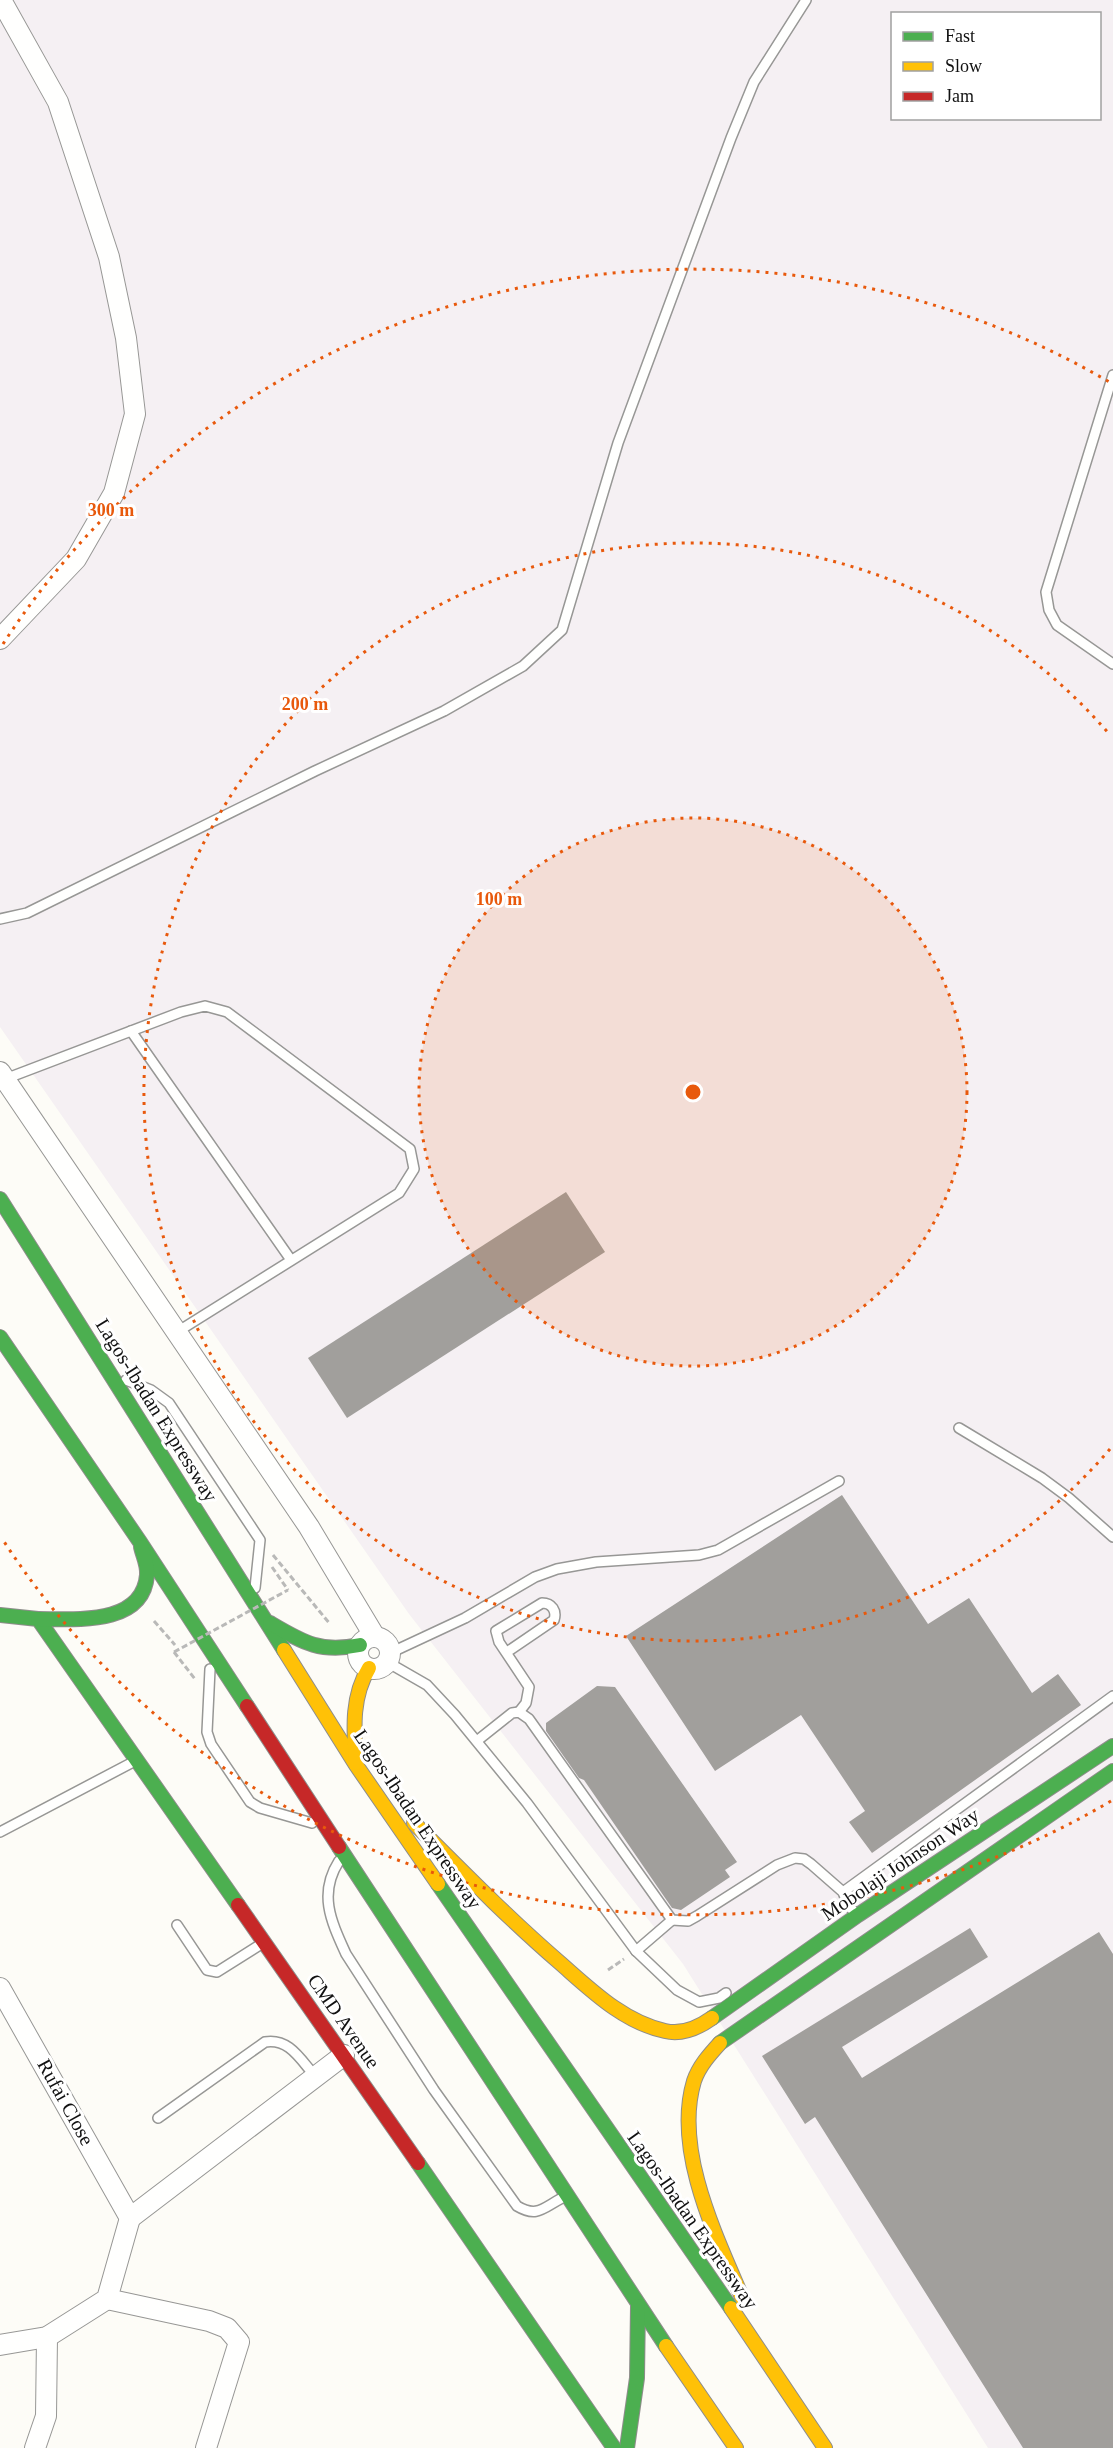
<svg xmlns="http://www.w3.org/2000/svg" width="1113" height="2448" viewBox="0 0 1113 2448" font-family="Georgia,serif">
  <rect width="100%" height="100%" fill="#fdfcf7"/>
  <!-- industrial -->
  <path fill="#f5f0f3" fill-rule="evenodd" d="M0 0H1113V2448H988L683 1964 409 1614 0 1027ZM892 14H1100V118H892Z"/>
  <!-- building -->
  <g fill="#a19f9c">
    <polygon points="566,1192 605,1252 347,1418 308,1358"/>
    <polygon points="842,1495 928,1624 969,1598 1032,1693 1058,1674 1081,1705 872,1853 849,1822 865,1811 801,1715 715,1771 626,1636"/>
    <polygon points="597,1686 615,1687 737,1862 725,1870 730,1877 681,1910 672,1908 584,1780 579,1778 546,1731 546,1723"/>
    <polygon points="970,1928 988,1957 842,2047 862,2078 1099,1932 1113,1954 1113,2448 1023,2448 815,2117 805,2124 762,2056"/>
  </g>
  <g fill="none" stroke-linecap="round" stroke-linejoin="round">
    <defs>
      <g id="lane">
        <polyline points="1113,375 1046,592 1049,610 1057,625 1113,664"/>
        <polyline points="0,919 27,913 315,771 444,711 523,666 562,630 618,443 731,138 754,82 806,0"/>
        <polyline points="131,1031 291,1260"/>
        <polyline points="5,1079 181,1012 205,1006 227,1012 410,1149 414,1169 399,1193 177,1332"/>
        <polyline points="126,1380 151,1390 169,1403 260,1540 255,1588"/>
        <polyline points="959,1428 1042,1478 1069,1498 1113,1537"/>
        <path d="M507 1652 554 1620C557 1611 552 1603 542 1603L496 1631 499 1642 529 1687 526 1703 519 1712"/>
        <polyline points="390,1653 465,1618 535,1577 557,1569 596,1562 699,1555 718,1550 839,1481"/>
        <polyline points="387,1662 427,1685 455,1715 527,1803 636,1951 677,1990 699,2002 719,1998 726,1993"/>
        <polyline points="210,1669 207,1732 211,1744 250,1802 260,1808 312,1823"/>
        <polyline points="478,1740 512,1713 519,1712 529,1719 672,1920 688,1921 697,1916 777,1865 795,1858 804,1859 811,1864 843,1892 848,1905 856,1914"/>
        <polyline points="0,1832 135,1761"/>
        <path d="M339 1861C318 1894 331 1921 346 1954L434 2090 517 2206C537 2218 543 2208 562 2198"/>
        <polyline points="843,1892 1113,1696"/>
        <polyline points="177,1925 207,1970 217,1972 263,1943"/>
        <polyline points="636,1951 672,1920"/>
        <path d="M158 2118 265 2042C289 2038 300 2059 315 2076"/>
      </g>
      <g id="street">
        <polyline points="0,639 76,559 114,493 135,414 126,338 109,257 58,102 1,0"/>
        <polyline points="0,1072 309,1527 375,1637"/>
        <circle cx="374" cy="1653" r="16"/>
        <polyline points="0,1988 130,2218"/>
        <polyline points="130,2218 344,2055"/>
        <polyline points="107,2299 209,2321 227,2328 239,2342 206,2448"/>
        <polyline points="0,2345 47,2337 107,2299 130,2218"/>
        <polyline points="35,2448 46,2416 47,2337"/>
      </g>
      <g id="fast">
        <polyline points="0,1199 284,1650"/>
        <polyline points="0,1337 140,1542 247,1706"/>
        <polyline points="0,1615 38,1619 238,1905"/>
        <path d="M38 1619C75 1619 143 1626 147 1575 148 1565 143 1556 141 1547"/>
        <path d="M270 1623C304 1643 320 1653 360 1645"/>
        <polyline points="339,1847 666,2346"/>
        <polyline points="438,1884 731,2308"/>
        <polyline points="712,2018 858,1915 1113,1746"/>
        <polyline points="720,2043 1113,1771"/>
        <polyline points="418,2163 614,2448"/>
        <polyline points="627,2448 637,2378 638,2306"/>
      </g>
      <g id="slow">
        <polyline points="284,1650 356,1765 438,1884"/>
        <path d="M356 1763C354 1730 351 1697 369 1668"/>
        <path d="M414 1823C461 1870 508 1918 559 1962 590 1989 623 2022 665 2031 682 2035 698 2028 712 2018"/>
        <path d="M720 2043C710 2054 699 2066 694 2081 673 2151 717 2238 744 2302"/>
        <polyline points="731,2308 825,2448"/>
        <polyline points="666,2346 736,2448"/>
      </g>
      <g id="jam">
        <polyline points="247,1706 339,1847"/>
        <polyline points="238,1905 418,2163"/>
      </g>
    </defs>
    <!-- lane casing -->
    <use href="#lane" stroke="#979795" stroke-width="12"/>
    <!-- street casing -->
    <use href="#street" stroke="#979795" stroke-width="22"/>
    <!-- fast casing -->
    <use href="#fast" stroke="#8e8d8b" stroke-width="16"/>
    <!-- slow casing -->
    <use href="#slow" stroke="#8e8d8b" stroke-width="16"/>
    <!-- jam casing -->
    <use href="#jam" stroke="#8e8d8b" stroke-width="16"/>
    <!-- path -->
    <g stroke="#b9b9b8" stroke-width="3" stroke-dasharray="6 3" stroke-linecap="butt">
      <polyline points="273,1555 330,1624"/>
      <polyline points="272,1567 288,1590"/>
      <polyline points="154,1621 175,1645"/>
      <polyline points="174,1652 195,1679"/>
      <polyline points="608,1970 624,1959"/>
    </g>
    <!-- lane -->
    <use href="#lane" stroke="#fffffe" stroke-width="9"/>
    <!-- street -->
    <use href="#street" stroke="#fffffe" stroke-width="20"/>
    <!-- fast -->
    <use href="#fast" stroke="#4caf50" stroke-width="14"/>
    <!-- slow -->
    <use href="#slow" stroke="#ffc107" stroke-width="14"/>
    <!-- jam -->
    <use href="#jam" stroke="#c62828" stroke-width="14"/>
    <!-- path-bridge -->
    <polyline stroke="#b9b9b8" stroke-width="3" stroke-dasharray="6 3" stroke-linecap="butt" points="174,1652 288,1590"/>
  </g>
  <!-- distance rings -->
  <circle cx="693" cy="1092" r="274" fill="#e8590c" fill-opacity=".12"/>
  <g fill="none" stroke="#e8590c" stroke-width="3" stroke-dasharray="3 6">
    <circle cx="693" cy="1092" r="274"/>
    <path d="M1110 1449A549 549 0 1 1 1110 735"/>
    <path d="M1111 1801A823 823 0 0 1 3 1540M3 644A823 823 0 0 1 1111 383"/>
  </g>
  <g text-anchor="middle" stroke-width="6" stroke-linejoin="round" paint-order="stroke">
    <!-- street labels -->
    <g font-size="20" fill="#111" stroke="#fff">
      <text transform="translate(157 1410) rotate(58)" y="7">Lagos-Ibadan Expressway</text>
      <text transform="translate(418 1819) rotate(56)" y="7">Lagos-Ibadan Expressway</text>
      <text transform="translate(900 1864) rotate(-34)" y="7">Mobolaji Johnson Way</text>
      <text transform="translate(344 2021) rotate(55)" y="7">CMD Avenue</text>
      <text transform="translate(66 2102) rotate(61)" y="7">Rufai Close</text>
      <text transform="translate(693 2220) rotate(55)" y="7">Lagos-Ibadan Expressway</text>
    </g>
  </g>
  <circle cx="693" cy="1092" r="9" fill="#e8590c" stroke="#fff" stroke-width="3"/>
  <g font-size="18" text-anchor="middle" font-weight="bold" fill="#e8590c" stroke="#fff" stroke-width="6" stroke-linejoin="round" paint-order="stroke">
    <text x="111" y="516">300 m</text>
    <text x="305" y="710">200 m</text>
    <text x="499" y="905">100 m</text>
  </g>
  <!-- legend -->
  <rect x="891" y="12" width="210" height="108" fill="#ffffff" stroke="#a0a0a0" stroke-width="1.5"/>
  <rect x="903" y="32" width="30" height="9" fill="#4caf50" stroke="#a0a0a0" stroke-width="1.5"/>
  <text x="945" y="42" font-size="18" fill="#111111">Fast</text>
  <rect x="903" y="62" width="30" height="9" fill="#ffc107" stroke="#a0a0a0" stroke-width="1.5"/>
  <text x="945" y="72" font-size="18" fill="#111111">Slow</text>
  <rect x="903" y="92" width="30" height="9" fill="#c62828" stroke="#a0a0a0" stroke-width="1.5"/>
  <text x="945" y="102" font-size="18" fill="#111111">Jam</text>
</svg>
